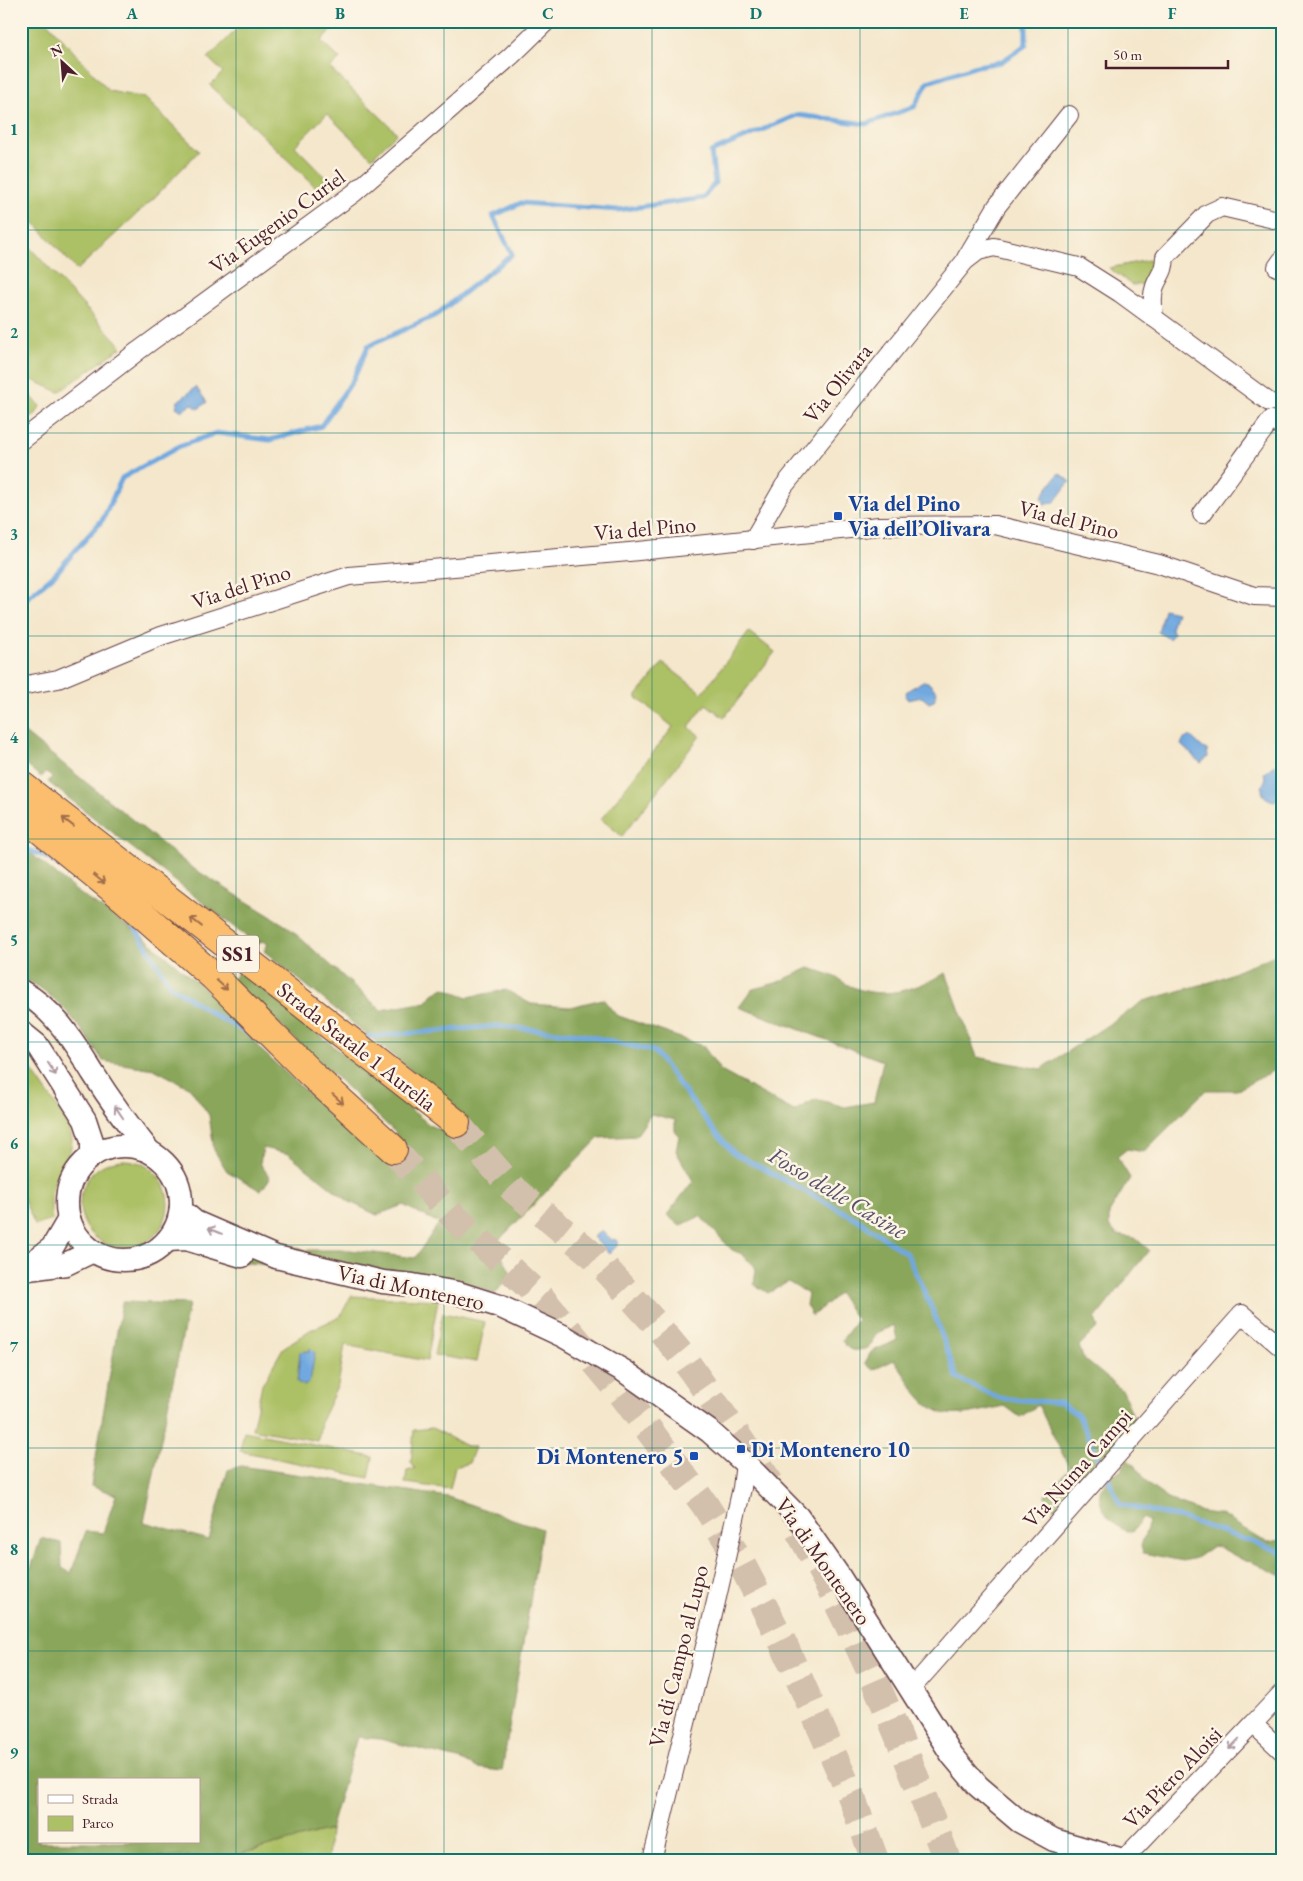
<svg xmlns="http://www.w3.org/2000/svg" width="1303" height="1881" viewBox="0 0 1303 1881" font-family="'EB Garamond',serif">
  <rect width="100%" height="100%" fill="#fcf5e5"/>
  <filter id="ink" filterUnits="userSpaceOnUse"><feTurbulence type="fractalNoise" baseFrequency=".02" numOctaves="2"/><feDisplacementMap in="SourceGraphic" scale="10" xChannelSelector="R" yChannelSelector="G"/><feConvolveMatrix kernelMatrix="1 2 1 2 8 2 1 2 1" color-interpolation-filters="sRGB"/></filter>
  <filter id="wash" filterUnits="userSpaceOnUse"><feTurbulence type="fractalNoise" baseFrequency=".0096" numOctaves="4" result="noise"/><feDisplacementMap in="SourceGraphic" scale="20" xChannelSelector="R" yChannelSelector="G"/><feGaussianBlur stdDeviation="1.12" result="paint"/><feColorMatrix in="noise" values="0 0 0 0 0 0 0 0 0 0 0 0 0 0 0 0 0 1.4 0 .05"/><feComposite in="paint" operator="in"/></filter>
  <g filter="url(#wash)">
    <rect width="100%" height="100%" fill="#f4e7cc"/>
    <!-- green -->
    <g fill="#acc065" stroke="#7b7048">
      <polygon points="21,21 46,21 109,91 145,98 199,151 154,198 77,270 21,208"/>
      <polygon points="245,21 340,21 321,41 340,59 330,68 397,133 372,158 327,114 295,146 334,186 324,195 210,85 223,72 208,58"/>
      <polygon points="21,238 122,347 59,392 21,375"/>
      <polygon points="1153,259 1159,268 1150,284 1132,285 1109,268"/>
      <polygon points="21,385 40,406 36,414 27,420 21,418"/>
      <polygon points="749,632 775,652 724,718 706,704 689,727 700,736 622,836 601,819 673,727 636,697 663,663 702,693"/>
      <path d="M21 1056C33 1073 70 1121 72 1139 72 1143 70 1151 69 1154 55 1185 48 1182 52 1220L35 1225 21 1193Z"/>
      <circle cx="124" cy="1204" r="44"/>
      <polygon points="351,1296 438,1300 427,1361 345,1345 338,1385 321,1421 318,1441 252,1429 262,1385 283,1348 310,1330 340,1317"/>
      <polygon points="443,1313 485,1322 477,1362 434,1355"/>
      <polygon points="432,1428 468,1447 475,1447 469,1463 455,1467 450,1489 405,1483 407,1471 415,1469 411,1462 414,1430"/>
      <polygon points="244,1431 373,1457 369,1478 240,1451"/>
      <polygon points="330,1830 328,1860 86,1860 236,1855"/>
    </g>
    <!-- forest -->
    <g fill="#89a65a" stroke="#6a6242" fill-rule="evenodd">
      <path d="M21 730 191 867 288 927 381 1010 427 1002 433 994 444 988 468 997 506 990 531 1004 570 1007 603 999 616 1015 703 1046 721 1071 794 1111 816 1099 845 1107 874 1102 883 1061 739 1007 753 989 776 983 809 968C818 971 827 973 835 977 841 980 848 986 855 988 888 1000 917 988 946 973L977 1057 1041 1069 1144 1001 1214 981 1282 952V1066L1237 1090H1206L1144 1152 1127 1149 1117 1157 1130 1178 1109 1213V1226L1117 1235 1135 1238 1149 1250 1095 1319 1098 1327 1079 1346 1083 1358 1123 1391 1136 1424 1057 1511 1047 1503 1045 1495 1070 1469 1038 1405 1020 1417 1005 1406C987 1409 961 1418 943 1413 921 1407 907 1377 894 1360L873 1370 865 1363 871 1352 897 1340 894 1325 877 1333 868 1348C855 1351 849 1353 842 1340L857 1320 839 1293 812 1316 806 1305 808 1294 788 1282 768 1293 754 1284 756 1269 742 1254 732 1250 700 1216 680 1226 667 1215 693 1181 676 1151 679 1136 675 1131V1120L651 1114 636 1136 599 1138 495 1244 511 1273 495 1294 477 1287 419 1274H370L215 1260 202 1253 212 1230 248 1232 303 1250H350L415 1258 439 1223 403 1205 377 1215 348 1201 289 1154 263 1148 260 1163 270 1178 261 1191 227 1171 214 1150 209 1115 190 1088 154 1069 103 1061C82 1028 57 993 21 977V845L76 891 145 938 221 1003 260 1049 367 1148 381 1154 396 1133 232 980 240 970 431 1126 448 1133 455 1106 264 951 268 944 262 941 257 945 48 782 52 777 46 773 41 777 21 761Z"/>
      <path d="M122 1302 189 1304 144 1522 209 1540 228 1470 241 1466 448 1497 542 1529 502 1771 477 1768 462 1760 380 1739 357 1737 330 1830 236 1855 21 1860V1568H31L41 1538 61 1543 62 1568 71 1573 86 1531 103 1533 116 1495 91 1486ZM39 1780H199V1842H39Z"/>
      <path d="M1127 1459 1137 1468 1150 1486 1168 1499 1201 1512 1222 1515 1262 1540 1269 1542 1282 1540V1576L1252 1562 1245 1561 1219 1547 1213 1546 1196 1558 1183 1561 1143 1553 1141 1546 1149 1522 1143 1518 1132 1532C1117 1531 1097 1509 1100 1493 1101 1484 1113 1474 1121 1471Z"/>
    </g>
    <!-- water -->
    <g fill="#70a8df" stroke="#5d6485">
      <polygon points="196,387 207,402 198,409 192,404 182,411 176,407 178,401"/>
      <polygon points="1059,473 1070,481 1053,504 1051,502 1045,505 1042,496"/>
      <polygon points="1164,609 1176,612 1171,628 1174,633 1169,639 1158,632"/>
      <polygon points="923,681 928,682 937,692 934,701 929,703 922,697 908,700 905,696 907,691"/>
      <polygon points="1190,736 1203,748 1207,750 1208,757 1201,763 1181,745 1183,740"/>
      <path d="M1274 765 1282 770V796L1274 801C1261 798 1259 789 1266 779L1264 773Z"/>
      <polygon points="602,1230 612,1240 615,1239 617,1241 617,1246 609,1254 593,1237"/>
      <polygon points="310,1348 315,1353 310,1381 305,1386 297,1382 300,1352 308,1351 309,1353"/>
    </g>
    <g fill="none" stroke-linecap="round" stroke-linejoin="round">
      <!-- stream -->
      <g stroke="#70a8df" stroke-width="5">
        <polyline points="21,603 55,574 103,519 122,478 178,447 216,433 270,440 321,426 353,380 368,346 436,315 512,254 493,216 521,203 618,210 703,198 715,183 711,152 797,115 866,124 914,107 928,82 977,66 1001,62 1026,45 1026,21"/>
        <polyline points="21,847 41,855 69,870"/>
        <polyline points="104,899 135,928 171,986 219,1018 260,1040"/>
        <polyline points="366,1037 497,1026 579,1034 654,1051 712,1128 734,1153 855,1218 907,1254 933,1311 957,1378 999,1398 1061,1403 1079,1416 1102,1467"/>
        <polyline points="1106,1474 1120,1504 1181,1518 1282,1552"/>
      </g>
    </g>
  </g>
  <g filter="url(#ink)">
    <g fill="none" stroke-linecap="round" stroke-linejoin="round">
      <!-- trunk-tunnel -->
      <g stroke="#d2bfac" stroke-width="28" stroke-dasharray="28 14" stroke-linecap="butt">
        <polyline points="456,1123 514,1190 595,1257 654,1322 682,1356 770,1483"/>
        <polyline points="393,1149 455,1218 542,1299 622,1394 705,1505 740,1561 784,1645 850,1793 875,1860"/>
        <path d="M799 1531C859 1635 905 1748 947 1860"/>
      </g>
      <defs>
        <g id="minor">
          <polyline points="966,258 997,206 1069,115"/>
          <polyline points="1277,267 1282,260"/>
          <path d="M1154 318C1153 308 1151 297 1155 286 1160 273 1164 274 1165 257L1207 214 1222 207 1282 221"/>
          <polyline points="21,441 138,351 354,193 511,56 547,21"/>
          <polyline points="1202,514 1271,420"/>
          <polyline points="753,540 784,486 965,261 978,251 994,247 1079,267 1120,293 1269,402"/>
          <polyline points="21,686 58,679 161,636 349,576 629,552 879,526 995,525 1159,564 1254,596 1282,597"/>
          <polyline points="910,1690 1242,1314 1282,1348"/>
          <polyline points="1253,1724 1282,1693"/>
          <polyline points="652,1860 715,1606 742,1488 745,1463"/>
          <polyline points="1123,1860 1253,1724 1282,1751"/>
        </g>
        <g id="tertiary">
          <path d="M21 991C55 1010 73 1041 93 1073 110 1100 129 1126 149 1151"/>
          <polyline points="21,1032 37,1045 85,1120 92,1141 92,1156"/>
          <circle cx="124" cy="1203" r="57"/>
          <polyline points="181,1210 195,1222 276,1257 383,1282 413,1285 458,1293 499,1306 563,1336 624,1371 709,1431 745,1463 798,1517 839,1576 952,1755 978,1786 1019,1821 1054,1840 1123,1860"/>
          <polyline points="168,1240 186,1239 242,1256"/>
          <polyline points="26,1267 52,1248 69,1219"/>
          <polyline points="21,1270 66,1264 93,1251"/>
        </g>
        <g id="trunk">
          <polyline points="21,785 456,1123"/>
          <polyline points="21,814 125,899 214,977 311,1074 393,1149"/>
        </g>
      </defs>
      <!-- minor casing -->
      <use href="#minor" stroke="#643d43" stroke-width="20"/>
      <!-- tertiary casing -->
      <use href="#tertiary" stroke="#643d43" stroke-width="25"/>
      <!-- trunk casing -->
      <use href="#trunk" stroke="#643d43" stroke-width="30"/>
      <!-- minor -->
      <use href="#minor" stroke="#fff" stroke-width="18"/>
      <!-- tertiary -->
      <use href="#tertiary" stroke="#fff" stroke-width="22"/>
      <!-- trunk -->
      <use href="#trunk" stroke="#fbbe6e" stroke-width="28"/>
    </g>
    <!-- one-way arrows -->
    <defs><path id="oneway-shaft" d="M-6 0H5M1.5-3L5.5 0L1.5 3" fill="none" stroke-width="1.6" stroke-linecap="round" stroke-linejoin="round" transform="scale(1.25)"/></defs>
    <g stroke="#a26e4c">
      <use href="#oneway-shaft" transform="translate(68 822) rotate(-142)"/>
      <use href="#oneway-shaft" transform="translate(99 879) rotate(39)"/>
      <use href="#oneway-shaft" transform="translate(196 922) rotate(-142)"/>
      <use href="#oneway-shaft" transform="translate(222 985) rotate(42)"/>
      <use href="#oneway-shaft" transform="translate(338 1099) rotate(42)"/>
    </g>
    <g stroke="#ae9aa0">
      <use href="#oneway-shaft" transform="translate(52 1069) rotate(57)"/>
      <use href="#oneway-shaft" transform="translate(119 1112) rotate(-124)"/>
      <use href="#oneway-shaft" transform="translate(215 1231) rotate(-157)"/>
      <use href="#oneway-shaft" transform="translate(1234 1744) rotate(134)"/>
    </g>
  </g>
  <!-- grid -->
  <path fill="none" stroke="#0f766e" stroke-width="1" stroke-opacity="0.55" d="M236 21V1860M444 21V1860M652 21V1860M860 21V1860M1068 21V1860M21 230H1282M21 433H1282M21 636H1282M21 839H1282M21 1042H1282M21 1245H1282M21 1448H1282M21 1651H1282"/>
  <!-- markers -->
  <g fill="#1a4fb4" stroke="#fcf5e5" stroke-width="2">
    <rect x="833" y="511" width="10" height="10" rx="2.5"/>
    <rect x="736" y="1444" width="10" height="10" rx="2.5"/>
    <rect x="689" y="1451" width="10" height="10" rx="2.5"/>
  </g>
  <g text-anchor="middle" stroke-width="5" stroke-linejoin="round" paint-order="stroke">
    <!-- shield labels -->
    <rect fill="#fcf5e5" stroke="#7f5f63" stroke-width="1" x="217" y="935.5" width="42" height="37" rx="4"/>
    <g font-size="21" font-weight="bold" fill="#4a1f2b">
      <text x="238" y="961">SS1</text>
    </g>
    <!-- street labels -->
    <g font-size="22" fill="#4a1f2b" stroke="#fcf5e5">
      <text transform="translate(277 221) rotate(-36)" y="8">Via Eugenio Curiel</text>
      <text transform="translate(837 383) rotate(-51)" y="8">Via Olivara</text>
      <text transform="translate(1069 519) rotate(14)" y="8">Via del Pino</text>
      <text transform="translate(645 528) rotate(-5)" y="8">Via del Pino</text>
      <text transform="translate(241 586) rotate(-18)" y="8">Via del Pino</text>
      <text transform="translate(357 1046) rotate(38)" y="8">Strada Statale 1 Aurelia</text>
      <text transform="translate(411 1287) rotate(12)" y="8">Via di Montenero</text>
      <text transform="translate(1077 1468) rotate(-48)" y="8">Via Numa Campi</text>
      <text transform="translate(824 1561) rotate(55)" y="8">Via di Montenero</text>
      <text transform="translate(678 1656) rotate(-76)" y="8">Via di Campo al Lupo</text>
      <text transform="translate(1172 1777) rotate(-46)" y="8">Via Piero Aloisi</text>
    </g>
    <!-- transit labels -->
    <g font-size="22" font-weight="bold" fill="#164399" stroke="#fcf5e5" text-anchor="start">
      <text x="848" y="511">Via del Pino<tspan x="848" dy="25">Via dell’Olivara</tspan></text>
      <text x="751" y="1457">Di Montenero 10</text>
      <text x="684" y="1464" text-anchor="end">Di Montenero 5</text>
    </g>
    <!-- water labels -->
    <g font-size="24" font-style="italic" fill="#574f6a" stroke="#fcf5e5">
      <text transform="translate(838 1193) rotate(31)" y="8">Fosso delle Casine</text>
    </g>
  </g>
  <!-- margin -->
  <rect width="1303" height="1881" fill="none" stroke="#fcf5e5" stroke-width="55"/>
  <!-- legend -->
  <rect x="38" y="1778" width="162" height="65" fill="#fcf5e5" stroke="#b59f9b"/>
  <rect x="48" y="1795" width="25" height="8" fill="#ffffff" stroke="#b59f9b"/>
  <text x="82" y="1804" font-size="15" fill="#4a1f2b">Strada</text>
  <rect x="48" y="1816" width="25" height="15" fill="#acc065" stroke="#b59f9b"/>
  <text x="82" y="1828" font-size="15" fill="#4a1f2b">Parco</text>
  <!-- north arrow -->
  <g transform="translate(62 62) rotate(334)" stroke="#fcf5e5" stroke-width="4" paint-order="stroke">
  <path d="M0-4L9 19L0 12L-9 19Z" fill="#4a1f2b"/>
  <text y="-8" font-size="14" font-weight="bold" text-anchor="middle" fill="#4a1f2b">N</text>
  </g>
  <!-- scale -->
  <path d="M1106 60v8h122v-8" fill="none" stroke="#4a1f2b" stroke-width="2.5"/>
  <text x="1113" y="60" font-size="15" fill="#4a1f2b" stroke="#fcf5e5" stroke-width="4" paint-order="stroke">50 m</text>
  <rect x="28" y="28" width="1248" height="1826" fill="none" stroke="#0f766e" stroke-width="2"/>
  <g font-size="16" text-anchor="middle" font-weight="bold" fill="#0f766e">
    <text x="132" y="19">A</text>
    <text x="340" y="19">B</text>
    <text x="548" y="19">C</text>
    <text x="756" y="19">D</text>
    <text x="964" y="19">E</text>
    <text x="1172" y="19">F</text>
    <text x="14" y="135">1</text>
    <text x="14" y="338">2</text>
    <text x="14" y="540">3</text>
    <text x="14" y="743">4</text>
    <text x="14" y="946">5</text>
    <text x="14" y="1149">6</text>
    <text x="14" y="1352">7</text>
    <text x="14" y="1555">8</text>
    <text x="14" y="1758">9</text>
  </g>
</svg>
